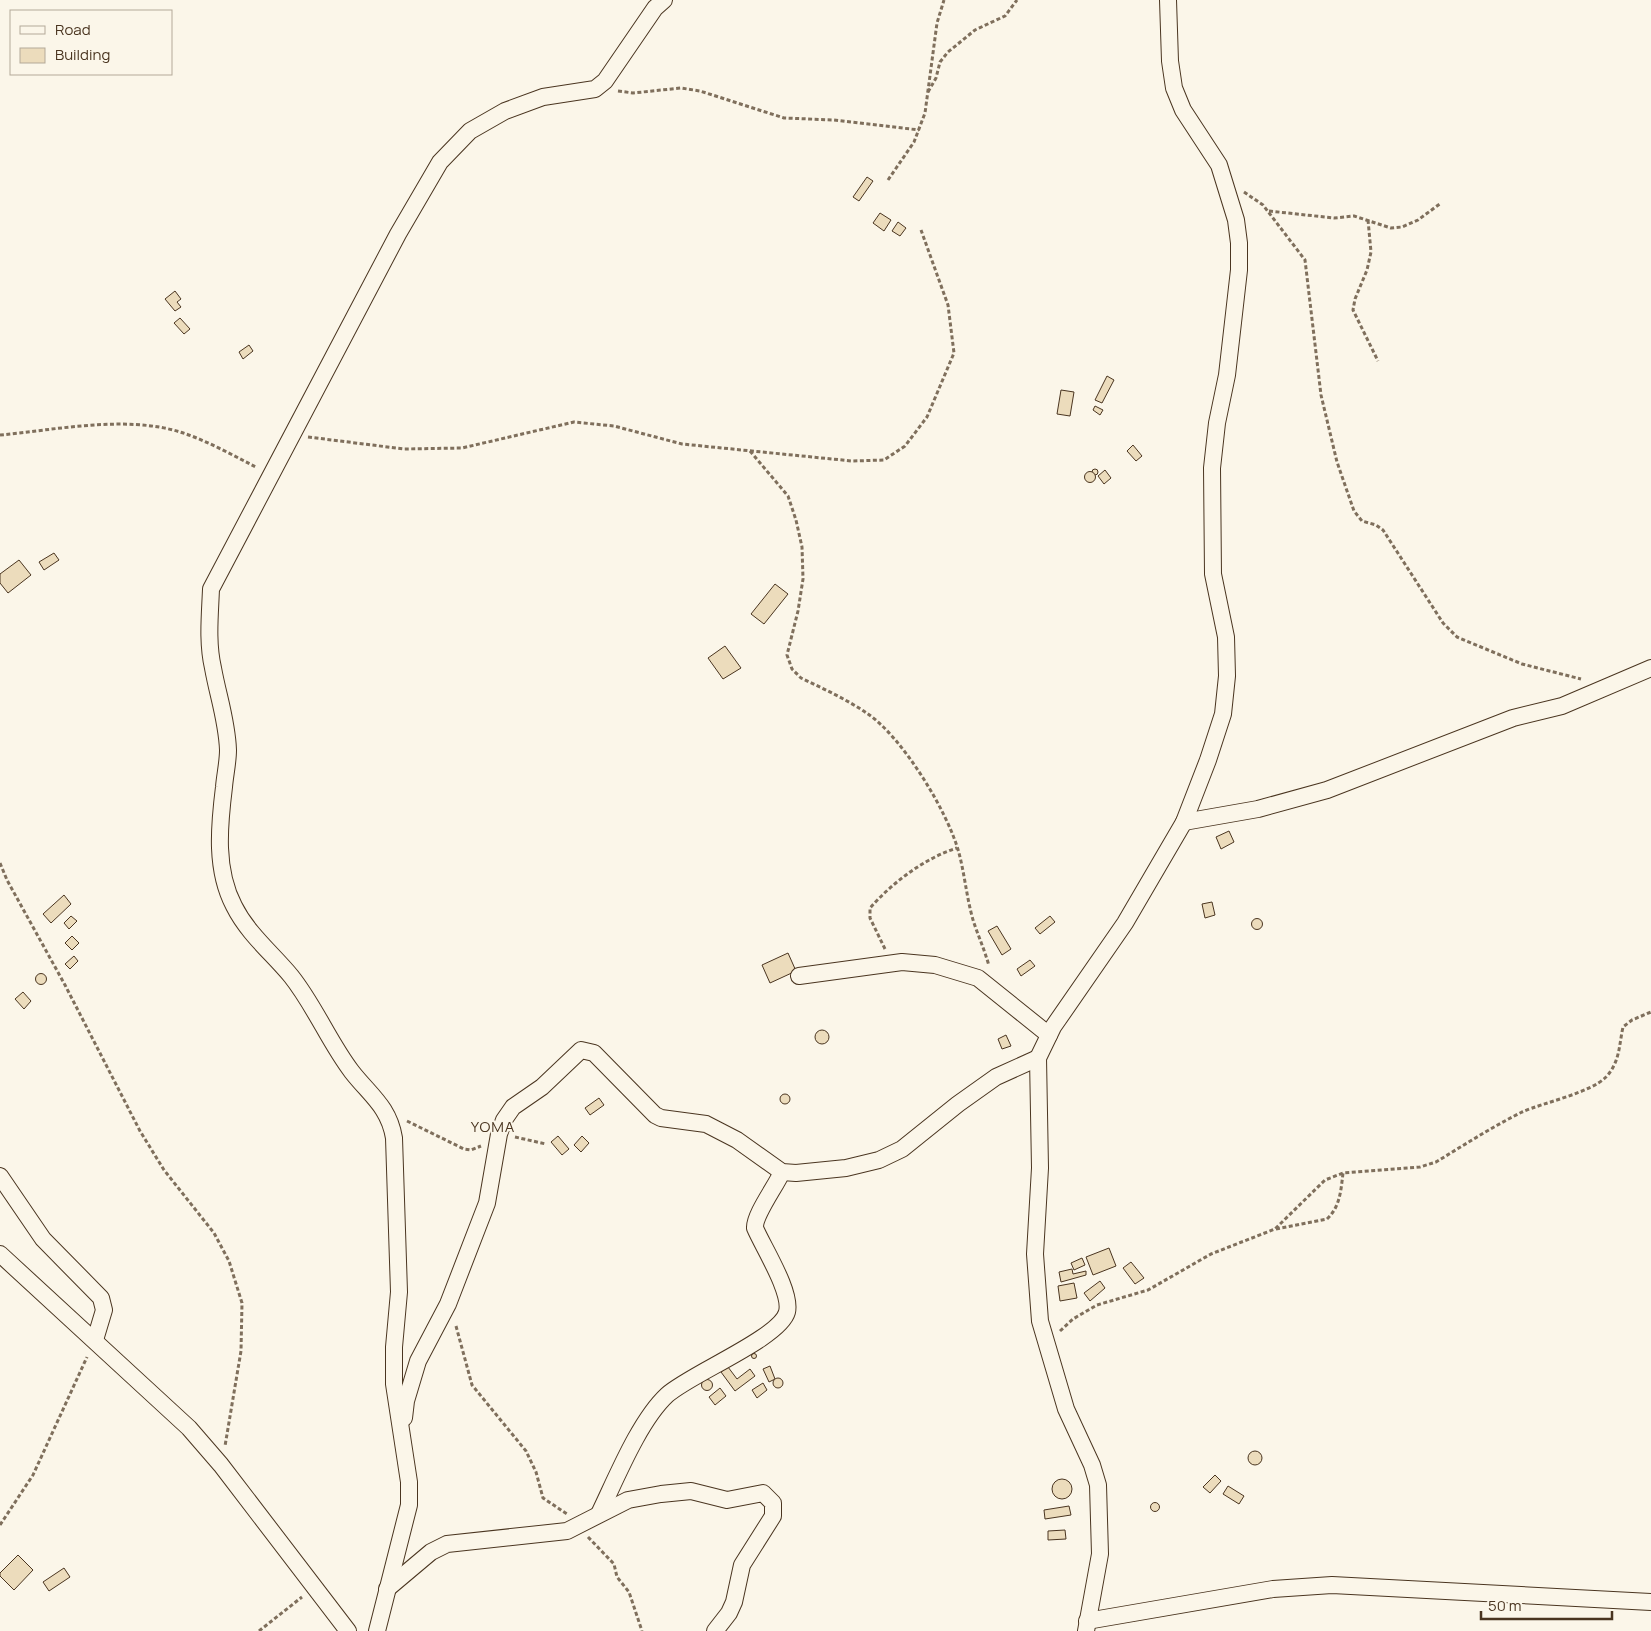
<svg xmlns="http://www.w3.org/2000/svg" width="1651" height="1631" viewBox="0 0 1651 1631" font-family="Manrope,sans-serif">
  <rect width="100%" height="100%" fill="#fbf6e9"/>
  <!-- building -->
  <g fill="#ecdcbc" stroke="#4a3520">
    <polygon points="867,177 873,181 859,201 853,197"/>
    <polygon points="880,213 891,220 884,231 873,223"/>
    <polygon points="898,222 906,228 900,236 892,231"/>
    <polygon points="175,291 181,299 177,302 181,307 175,311 165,299"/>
    <polygon points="180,318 190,329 184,334 174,323"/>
    <polygon points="249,345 253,351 243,359 239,352"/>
    <polygon points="1107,376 1114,380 1102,403 1095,400"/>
    <polygon points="1061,390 1074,392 1070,416 1057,414"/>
    <polygon points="1095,406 1103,410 1100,415 1093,410"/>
    <polygon points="1133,445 1142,456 1136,461 1127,451"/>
    <circle cx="1095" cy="472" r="3"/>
    <polygon points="1105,470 1111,478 1104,484 1098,476"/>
    <circle cx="1090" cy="477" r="5.5"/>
    <polygon points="54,553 59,560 44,570 39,562"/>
    <polygon points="19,560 31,575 8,593 0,583 0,574"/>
    <polygon points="775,584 788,594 764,624 751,614"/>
    <polygon points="725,646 741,668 723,679 708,658"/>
    <polygon points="1229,831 1234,842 1221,849 1216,837"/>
    <polygon points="64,895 71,904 51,923 43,914"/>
    <polygon points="1212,902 1215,915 1205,918 1202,904"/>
    <polygon points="71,916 77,921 69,929 64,923"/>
    <polygon points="1050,916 1055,922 1040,934 1035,928"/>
    <circle cx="1257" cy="924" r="5.5"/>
    <polygon points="997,926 1011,949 1002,955 988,931"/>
    <polygon points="72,936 79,943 72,950 65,943"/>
    <polygon points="788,953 796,971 770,983 762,965"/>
    <polygon points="74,956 78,961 70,969 65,964"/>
    <polygon points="1030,960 1035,966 1021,976 1017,969"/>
    <circle cx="41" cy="979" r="5.5"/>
    <polygon points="23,992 31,1001 24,1009 15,999"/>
    <circle cx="822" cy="1037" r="7"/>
    <polygon points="1006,1035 1011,1046 1002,1049 998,1039"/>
    <circle cx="785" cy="1099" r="5"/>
    <polygon points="599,1098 604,1105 590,1115 585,1108"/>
    <polygon points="558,1136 569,1149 562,1155 551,1142"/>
    <polygon points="582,1136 589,1143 581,1152 574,1145"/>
    <polygon points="1109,1248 1116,1266 1093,1275 1086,1257"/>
    <polygon points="1082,1258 1085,1265 1074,1270 1071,1263"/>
    <polygon points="1131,1262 1144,1278 1135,1284 1123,1268"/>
    <polygon points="1072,1269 1073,1274 1086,1271 1086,1275 1061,1282 1059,1272"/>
    <polygon points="1100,1281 1105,1288 1090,1301 1084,1293"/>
    <polygon points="1074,1283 1077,1298 1060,1301 1058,1286"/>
    <circle cx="754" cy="1356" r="2.5"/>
    <polygon points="770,1366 775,1379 769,1382 763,1369"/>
    <polygon points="728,1367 737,1379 750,1369 755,1376 735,1391 721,1372"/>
    <circle cx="778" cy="1383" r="5"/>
    <circle cx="707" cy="1385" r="5.5"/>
    <polygon points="763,1383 767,1390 757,1398 752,1390"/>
    <polygon points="720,1388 726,1396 715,1405 709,1397"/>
    <circle cx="1255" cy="1458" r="7"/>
    <polygon points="1215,1475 1221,1481 1210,1493 1203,1487"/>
    <circle cx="1062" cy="1489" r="10"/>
    <polygon points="1228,1486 1244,1496 1239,1504 1223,1494"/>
    <circle cx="1155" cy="1507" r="4.5"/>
    <polygon points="1069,1506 1071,1515 1045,1519 1044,1510"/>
    <polygon points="1065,1530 1066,1539 1048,1540 1048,1531"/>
    <polygon points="18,1555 33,1570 14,1590 0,1576 0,1573"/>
    <polygon points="64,1568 70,1577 49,1591 43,1582"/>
  </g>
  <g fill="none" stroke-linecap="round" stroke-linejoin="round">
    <defs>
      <g id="minor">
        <polyline points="1184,822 1258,809 1327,790 1513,718 1562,706 1651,668"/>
        <polyline points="799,976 902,962 935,965 978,978 1049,1035"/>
        <polyline points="0,1176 43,1239 101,1298 104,1310 95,1340"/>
        <polyline points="0,1254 189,1428 221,1465 348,1631"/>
        <polyline points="404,1418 406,1401 418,1361 448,1304 487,1203 499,1134 504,1120 513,1107 542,1087 581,1050 594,1053 655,1115 661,1118 706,1124 737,1140 782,1172 796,1173 846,1168 879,1160 902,1149 958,1104 996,1077 1038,1058"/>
        <path d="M599 1514C616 1479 639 1421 667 1395 690 1374 780 1338 787 1312 792 1292 763 1247 755 1228 754 1215 776 1186 782 1172"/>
        <polyline points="387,1589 431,1552 447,1544 567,1531 628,1500 661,1494 691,1491 727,1500 763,1493 773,1503 773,1516 742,1565 734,1602 729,1613 715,1631"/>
        <polyline points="1087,1621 1273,1589 1332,1585 1651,1602"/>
        <path d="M377 1631 409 1505V1482L394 1384V1347L399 1292 394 1138C389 1107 370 1095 352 1072 329 1042 315 1006 291 976 272 953 248 934 234 906 215 870 219 827 224 787 225 775 228 762 228 750 227 721 218 696 213 668 207 642 210 615 211 589L398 234 440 162 470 131 505 111 543 97 595 89 605 81 655 8 664 0"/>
        <polyline points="1086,1631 1100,1554 1098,1485 1092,1465 1066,1409 1040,1321 1035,1254 1040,1168 1038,1058 1053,1027 1125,923 1184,822 1208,760 1223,714 1227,676 1226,637 1213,574 1212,468 1217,423 1227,375 1239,270 1239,243 1236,220 1219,165 1183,110 1174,88 1170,61 1168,0"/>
      </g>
    </defs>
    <!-- minor casing -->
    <use href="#minor" stroke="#4a3520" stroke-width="18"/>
    <!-- path -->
    <g stroke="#7f6f5c" stroke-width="3" stroke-dasharray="4 2.5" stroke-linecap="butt">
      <polyline points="618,91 633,93 681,88 700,91 784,118 834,120 919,130"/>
      <polyline points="928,92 936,78 940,62 948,52 975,30 1005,16 1017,0"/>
      <polyline points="888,180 914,142 925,113 937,23 944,0"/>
      <polyline points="1244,192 1263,205 1305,260 1321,395 1337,462 1354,511 1362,521 1376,525 1383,530 1443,623 1457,637 1522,664 1581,679"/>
      <polyline points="1269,211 1334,218 1354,216 1391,228 1402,227 1418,220 1441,203"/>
      <polyline points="1368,220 1371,252 1367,270 1355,299 1353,310 1378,361"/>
      <path d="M0 435C55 430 126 415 180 432 206 440 232 455 256 467"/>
      <polyline points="308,437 404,449 462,448 574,422 614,426 682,444 852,461 884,460 905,446 927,417 954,353 948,305 921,230"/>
      <path d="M750 451 788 496 796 520 802 547 803 579 798 611 787 655 792 669 801 678C824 689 848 700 868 714 903 738 948 812 959 853 965 876 967 901 974 923 979 938 985 951 989 966"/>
      <polyline points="0,863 7,880 65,985 140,1131 164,1170 214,1233 229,1261 242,1303 241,1351 225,1446"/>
      <path d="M885 949 870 918V908C893 882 925 858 957 848"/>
      <polyline points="407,1121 464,1149 471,1150 481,1146"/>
      <polyline points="515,1137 546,1144"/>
      <path d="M1276 1229 1327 1219C1340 1207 1341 1190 1343 1173"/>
      <polyline points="456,1326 472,1385 526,1451 536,1472 543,1498 567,1514"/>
      <path d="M1060 1331 1073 1319 1097 1305 1148 1290 1211 1254 1275 1229 1325 1180 1343 1173 1420 1167 1436 1162C1464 1145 1492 1127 1522 1112 1545 1102 1590 1093 1606 1077 1620 1062 1619 1045 1623 1027L1632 1020 1651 1012"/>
      <polyline points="0,1525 33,1475 87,1357"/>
      <polyline points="588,1537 614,1564 617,1577 629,1592 642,1631"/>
      <polyline points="259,1631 302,1597"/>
    </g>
    <!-- minor -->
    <use href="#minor" stroke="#fbf6e9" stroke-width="16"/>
  </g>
  <g text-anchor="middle" stroke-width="4" stroke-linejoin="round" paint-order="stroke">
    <!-- quarter labels -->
    <g font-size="15" letter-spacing="1" fill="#4a3520" stroke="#fbf6e9">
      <text x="493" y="1132">YOMA</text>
    </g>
  </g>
  <!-- legend -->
  <rect x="10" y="10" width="162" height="65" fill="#fbf6e9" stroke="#b4a999"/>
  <rect x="20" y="26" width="25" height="8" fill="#fbf6e9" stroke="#b4a999"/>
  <text x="55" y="35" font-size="15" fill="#4a3520">Road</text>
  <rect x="20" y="48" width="25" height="15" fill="#ecdcbc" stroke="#b4a999"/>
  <text x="55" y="60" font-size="15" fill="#4a3520">Building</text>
  <!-- scale -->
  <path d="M1481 1611v8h131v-8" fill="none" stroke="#4a3520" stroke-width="2.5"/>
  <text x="1488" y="1611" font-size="15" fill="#4a3520" stroke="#fbf6e9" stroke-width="4" paint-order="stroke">50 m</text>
</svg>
